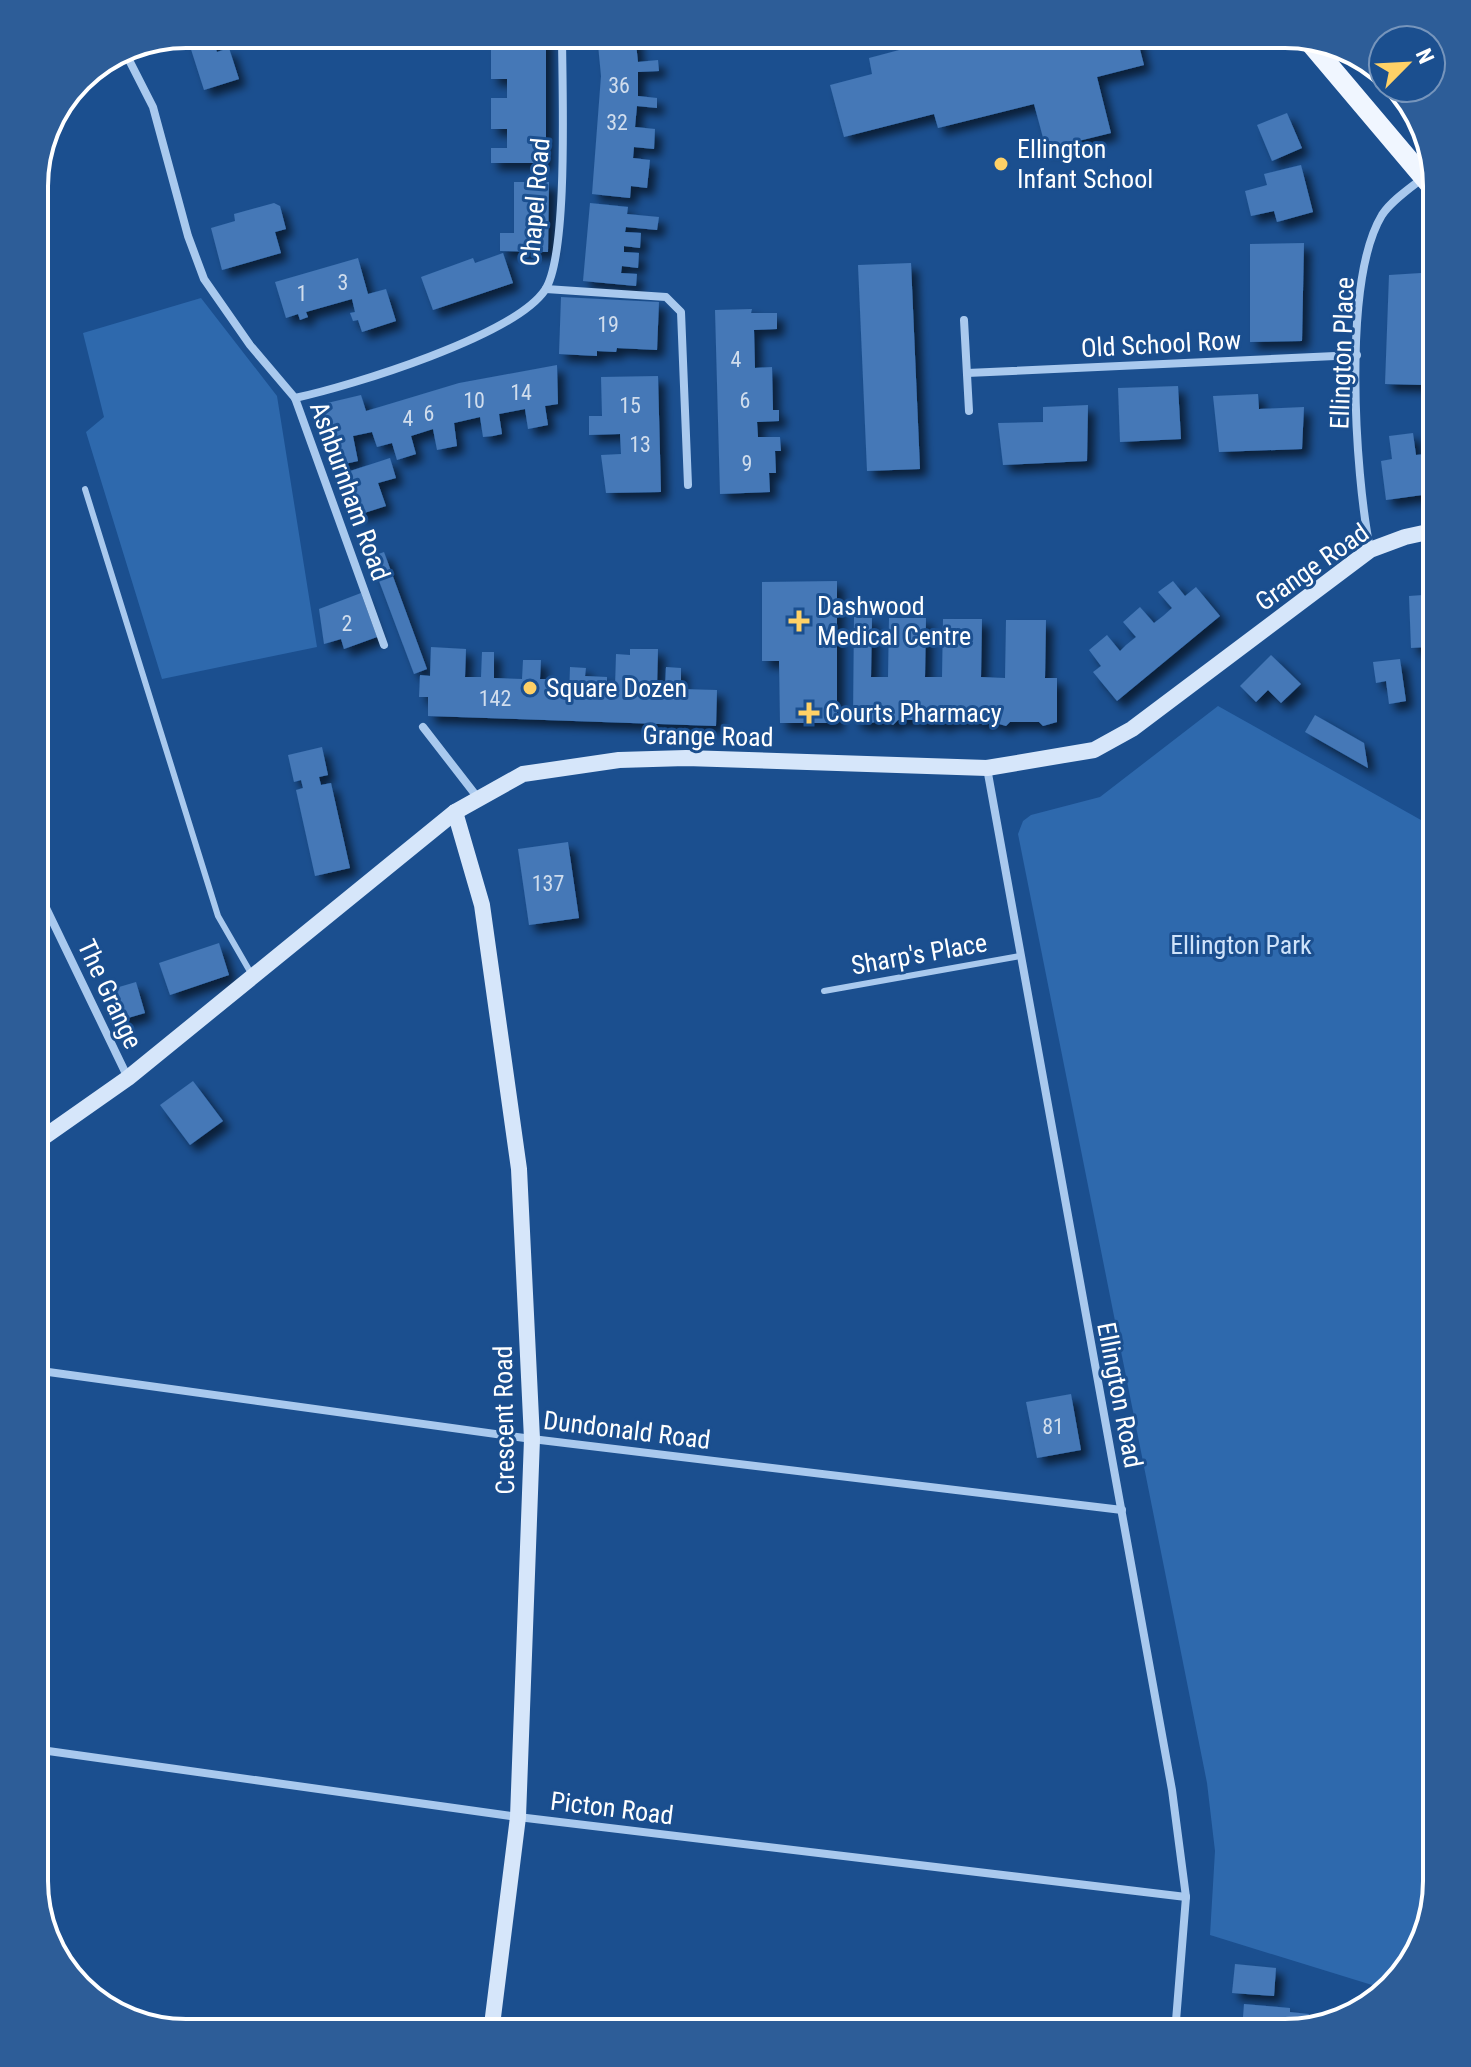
<svg xmlns="http://www.w3.org/2000/svg" width="1471" height="2067" viewBox="0 0 1471 2067" font-family="'Roboto Condensed',sans-serif">
  <defs>
    <filter id="shadow"><feDropShadow dx="7" dy="7" stdDeviation="4" flood-color="#0009"/></filter>
  </defs>
  <rect width="100%" height="100%" fill="#1b4f8f"/>
  <!-- green -->
  <g fill="#2e69ad">
    <polygon points="201,298 277,396 317,647 162,679 86,432 104,417 83,333"/>
    <polygon points="1218,706 1437,829 1437,1882 1416,1958 1385,1989 1210,1935 1215,1851 1207,1783 1018,834 1023,821 1031,815 1100,797"/>
  </g>
  <!-- building -->
  <g fill="#4478b7" filter="url(#shadow)">
    <polygon points="211,34 217,52 229,48 239,79 204,90 188,40"/>
    <polygon points="597,34 635,34 638,62 658,60 659,71 638,72 638,96 657,98 657,108 637,106 635,127 655,129 654,149 634,147 633,158 650,160 647,188 631,186 630,198 592,194 601,76"/>
    <polygon points="974,34 1136,34 1144,65 1097,77 1111,133 1046,149 1034,104 938,128 934,114 844,137 830,85 872,74 869,58 948,37 949,41"/>
    <polygon points="546,36 546,163 491,163 491,148 507,148 507,129 491,129 491,98 507,98 507,79 491,79 491,47 507,47 507,37"/>
    <polygon points="1287,113 1302,148 1272,161 1257,125"/>
    <polygon points="1301,165 1313,212 1277,222 1274,211 1251,216 1245,191 1267,185 1264,174"/>
    <polygon points="514,182 549,182 548,252 500,251 500,233 514,233"/>
    <polygon points="274,203 280,206 286,229 275,232 281,253 222,270 211,228 235,221 234,214"/>
    <polygon points="590,203 628,207 627,214 659,217 657,230 626,227 625,232 641,233 640,248 624,246 624,252 639,253 638,268 622,266 621,273 637,274 636,286 583,281"/>
    <polygon points="1304,243 1302,341 1250,342 1250,244"/>
    <polygon points="503,253 513,283 433,310 421,277 473,258 475,263"/>
    <polygon points="358,258 368,294 386,289 396,321 362,332 358,320 353,321 350,313 355,312 352,299 306,312 308,317 300,320 298,314 286,318 275,282"/>
    <polygon points="911,263 920,469 867,471 858,265"/>
    <polygon points="1437,272 1437,298 1426,297 1424,385 1385,384 1389,275"/>
    <polygon points="561,297 659,302 657,350 617,348 616,352 597,351 597,356 559,354"/>
    <polygon points="752,309 751,313 777,313 777,329 754,330 755,368 772,367 773,410 779,410 779,421 757,422 758,437 780,437 781,451 775,451 776,473 769,473 770,492 720,494 715,310"/>
    <polygon points="557,365 558,404 545,406 548,425 528,429 525,409 499,414 502,434 493,436 483,437 480,417 454,423 457,446 437,450 433,429 411,436 416,454 397,460 392,443 377,447 372,432 353,436 358,461 336,466 323,404 361,395 366,411 459,383"/>
    <polygon points="658,376 661,492 606,493 601,455 621,454 620,434 589,435 589,416 602,416 601,377"/>
    <polygon points="1178,386 1181,439 1120,442 1118,388"/>
    <polygon points="1258,394 1259,409 1304,407 1302,449 1219,452 1213,396"/>
    <polygon points="1088,405 1087,461 1003,465 998,423 1043,422 1043,407"/>
    <polygon points="1436,428 1437,493 1386,500 1381,461 1392,459 1389,436 1413,433 1416,455 1426,454 1423,430"/>
    <polygon points="390,458 396,478 378,483 386,506 358,515 344,473"/>
    <polygon points="384,552 427,669 414,674 370,557"/>
    <polygon points="837,581 837,723 780,723 779,661 762,661 762,582"/>
    <polygon points="1173,581 1185,596 1196,587 1220,616 1117,701 1093,672 1101,666 1089,650 1107,635 1120,651 1126,645 1136,637 1123,622 1140,607 1154,623 1163,616 1172,608 1158,592"/>
    <polygon points="361,593 377,637 344,649 341,639 324,644 319,609"/>
    <polygon points="1437,594 1437,634 1426,635 1427,647 1411,648 1409,596"/>
    <polygon points="854,617 872,618 871,677 888,677 889,618 926,618 925,677 942,677 943,619 982,619 981,677 1005,678 1006,620 1046,620 1045,678 1057,678 1057,722 1043,726 1039,722 1010,722 1006,726 989,721 984,725 975,721 951,721 941,725 937,721 921,724 916,720 898,720 893,725 883,720 867,724 853,720"/>
    <polygon points="431,647 466,649 465,677 481,677 482,652 494,652 494,678 522,679 523,660 541,660 540,679 550,679 549,696 569,697 570,667 586,668 585,676 607,677 607,687 615,687 616,654 630,655 630,649 658,649 657,687 665,688 666,667 681,668 681,689 717,690 716,726 428,716 428,697 419,697 420,675 430,676"/>
    <polygon points="1271,655 1301,684 1281,703 1268,690 1256,702 1240,686"/>
    <polygon points="1400,659 1406,701 1389,704 1386,681 1376,683 1373,662"/>
    <polygon points="1315,715 1364,743 1368,768 1305,732"/>
    <polygon points="322,747 328,775 319,777 321,785 331,783 350,868 315,876 296,790 303,788 301,780 294,782 288,755"/>
    <polygon points="568,842 579,918 529,925 518,849"/>
    <polygon points="219,943 229,975 170,995 159,963"/>
    <polygon points="136,982 145,1013 111,1023 102,992"/>
    <polygon points="193,1081 223,1121 190,1145 160,1105"/>
    <polygon points="1071,1394 1081,1450 1037,1458 1026,1402"/>
    <polygon points="1235,1964 1276,1968 1274,1996 1232,1993"/>
    <polygon points="1244,2004 1290,2008 1290,2012 1309,2014 1308,2020 1315,2020 1315,2025 1286,2033 1234,2033 1235,2029 1242,2030"/>
  </g>
  <g fill="none" stroke-linecap="round" stroke-linejoin="round">
    <!-- lane -->
    <g stroke="#a9c9ee" stroke-width="6">
      <polyline points="85,489 218,916 252,975"/>
      <polyline points="824,991 1020,956"/>
    </g>
    <!-- street -->
    <g stroke="#a9c9ee" stroke-width="8">
      <polyline points="127,56 153,107 188,236 204,279 250,345 295,398 384,645"/>
      <polyline points="546,289 666,297 681,312 688,485"/>
      <polyline points="964,320 969,411"/>
      <polyline points="967,373 1357,355"/>
      <path d="M295 398C351 386 514 336 545 290 569 254 562 83 562 34"/>
      <path d="M1370 549C1355 473 1342 281 1382 215 1391 201 1410 188 1423 178"/>
      <polyline points="423,727 478,798"/>
      <polyline points="987,768 1172,1790 1186,1897 1175,2033"/>
      <polyline points="34,883 128,1078"/>
      <polyline points="34,1370 532,1439 1122,1510"/>
      <polyline points="34,1749 518,1817 1186,1897"/>
    </g>
    <!-- secondary -->
    <g stroke="#d6e6fa" stroke-width="16">
      <polyline points="455,812 482,905 519,1169 532,1439 518,1817 491,2033"/>
      <polyline points="34,1144 128,1078 455,812 523,774 619,760 686,758 987,768 1094,750 1132,729 1370,550 1405,537 1437,530"/>
    </g>
    <!-- primary -->
    <polyline stroke="#f0f6ff" stroke-width="20" points="1306,38 1437,193"/>
  </g>
  <!-- markers -->
  <g fill="#ffd166" stroke="#1b4f8f" stroke-width="3">
    <circle cx="1001" cy="164" r="8"/>
    <path d="M795 609h8v8h8v8h-8v8h-8v-8h-8v-8h8z"/>
    <circle cx="530" cy="688" r="8"/>
    <path d="M805 701h8v8h8v8h-8v8h-8v-8h-8v-8h8z"/>
  </g>
  <g text-anchor="middle" stroke-width="6" stroke-linejoin="round" paint-order="stroke">
    <!-- number labels -->
    <g font-size="22" fill="#d0dded">
      <text x="619" y="93">36</text>
      <text x="617" y="130">32</text>
      <text x="343" y="290">3</text>
      <text x="302" y="301">1</text>
      <text x="608" y="332">19</text>
      <text x="736" y="367">4</text>
      <text x="521" y="400">14</text>
      <text x="474" y="408">10</text>
      <text x="745" y="408">6</text>
      <text x="630" y="413">15</text>
      <text x="429" y="421">6</text>
      <text x="408" y="426">4</text>
      <text x="640" y="452">13</text>
      <text x="747" y="471">9</text>
      <text x="347" y="631">2</text>
      <text x="495" y="706">142</text>
      <text x="548" y="891">137</text>
      <text x="1053" y="1434">81</text>
    </g>
    <!-- poi labels -->
    <g font-size="26" fill="#fff" stroke="#1b4f8f" text-anchor="start">
      <text x="1017" y="158">Ellington<tspan x="1017" dy="30">Infant School</tspan></text>
      <text x="817" y="615">Dashwood<tspan x="817" dy="30">Medical Centre</tspan></text>
      <text x="546" y="697">Square Dozen</text>
      <text x="825" y="722">Courts Pharmacy</text>
    </g>
    <!-- street labels -->
    <g font-size="26" fill="#fff" stroke="#1b4f8f">
      <text transform="translate(535 202) rotate(-85)" y="9">Chapel Road</text>
      <text transform="translate(1161 344) rotate(-3)" y="9">Old School Row</text>
      <text transform="translate(1342 353) rotate(-88)" y="9">Ellington Place</text>
      <text transform="translate(350 491) rotate(70)" y="9">Ashburnham Road</text>
      <text transform="translate(1312 567) rotate(-35)" y="9">Grange Road</text>
      <text transform="translate(708 736) rotate(1)" y="9">Grange Road</text>
      <text transform="translate(919 954) rotate(-10)" y="9">Sharp's Place</text>
      <text transform="translate(110 994) rotate(65)" y="9">The Grange</text>
      <text transform="translate(1120 1395) rotate(79)" y="9">Ellington Road</text>
      <text transform="translate(504 1420) rotate(-91)" y="9">Crescent Road</text>
      <text transform="translate(627 1430) rotate(7)" y="9">Dundonald Road</text>
      <text transform="translate(612 1808) rotate(7)" y="9">Picton Road</text>
    </g>
    <!-- park labels -->
    <g font-size="26" fill="#cfe3fa" stroke="#1b4f8f">
      <text x="1241" y="954">Ellington Park</text>
    </g>
  </g>
  <!-- crop -->
  <path d="M0 0H1471V2067H0ZM186 48H1285A138 138 0 0 1 1423 186V1881A138 138 0 0 1 1285 2019H186A138 138 0 0 1 48 1881V186A138 138 0 0 1 186 48Z" fill="#2d5d98" fill-rule="evenodd"/>
  <path fill="none" stroke="#fff" stroke-width="4" d="M186 48H1285A138 138 0 0 1 1423 186V1881A138 138 0 0 1 1285 2019H186A138 138 0 0 1 48 1881V186A138 138 0 0 1 186 48Z"/>
  <!-- north arrow -->
  <g transform="translate(1407 64) rotate(66)"><circle r="38" fill="#1b4f8f" stroke="#7695bc" stroke-width="2"/>
  <path d="M0-6L14 30L0 20L-14 30Z" fill="#ffd166"/>
  <text y="-12" font-size="22" font-weight="bold" text-anchor="middle" fill="#ffffff">N</text>
  </g>
</svg>
